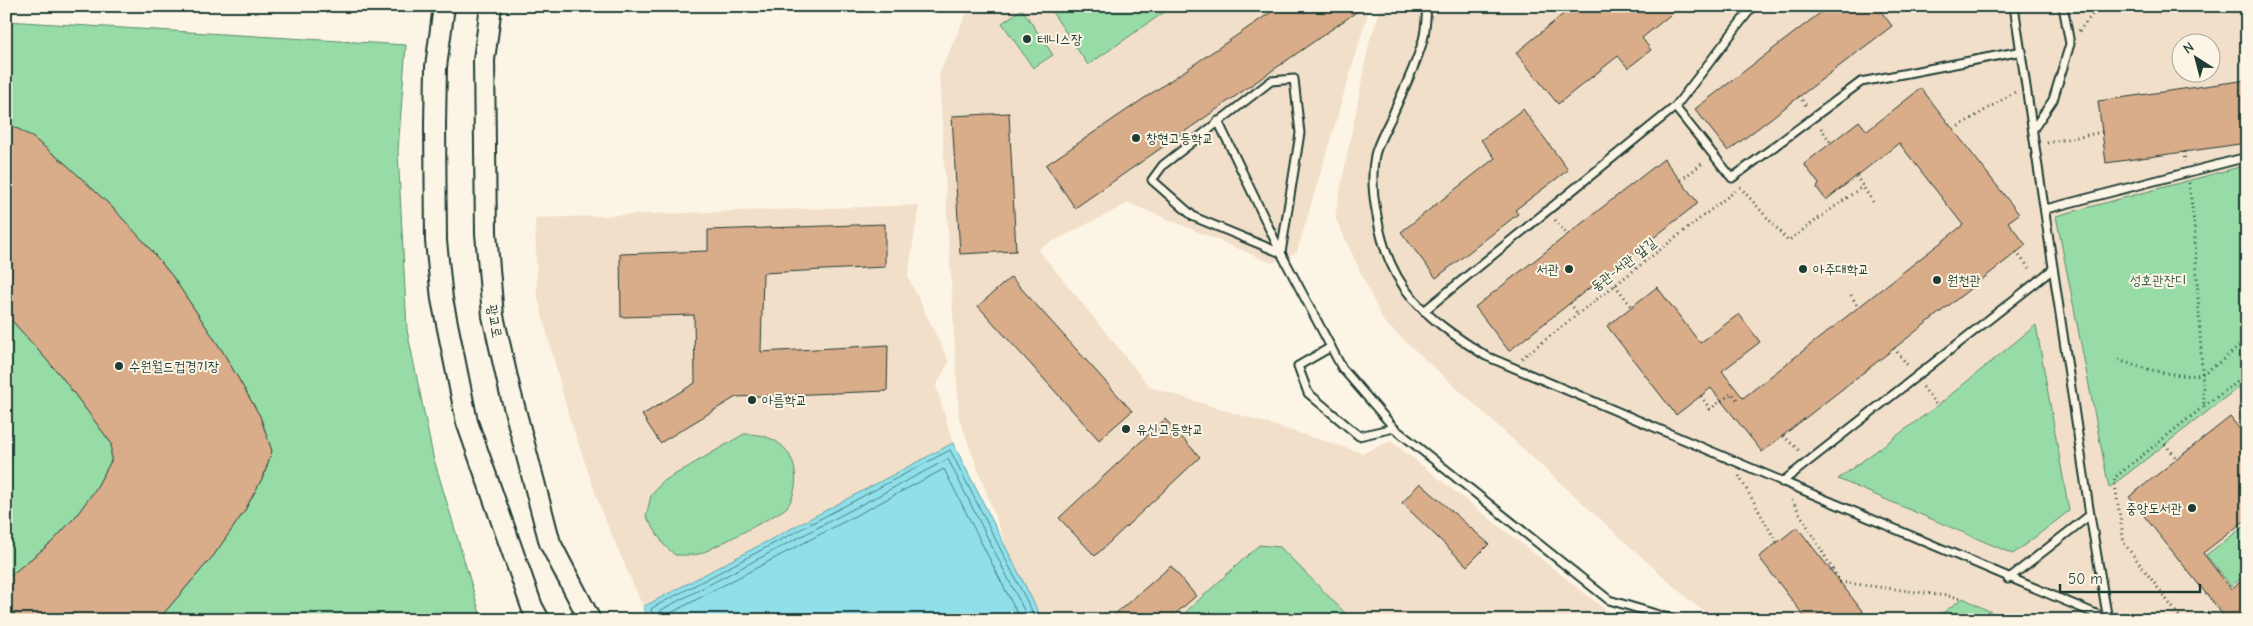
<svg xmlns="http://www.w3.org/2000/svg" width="2253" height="626" viewBox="0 0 2253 626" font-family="'Comic Neue','Poor Story',sans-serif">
  <rect width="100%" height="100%" fill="#fcf5e5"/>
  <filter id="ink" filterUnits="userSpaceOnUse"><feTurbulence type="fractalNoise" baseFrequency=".02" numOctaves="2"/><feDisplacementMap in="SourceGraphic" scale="10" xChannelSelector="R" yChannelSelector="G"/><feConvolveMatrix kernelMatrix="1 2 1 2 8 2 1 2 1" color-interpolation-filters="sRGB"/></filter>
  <g filter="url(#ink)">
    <!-- built -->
    <g fill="#f2dfca" fill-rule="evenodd">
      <polygon points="970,6 1370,6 1297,252 1272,263 1129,203 1038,249 1150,387 1363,453 1391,441 1606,610 1639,620 1033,620 959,418 939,74"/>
      <path d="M1382 6H2247V620H2007L1963 598 1933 620H1717L1691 602 1383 321 1335 217 1370 39ZM2180 42H2210V72H2180Z"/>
      <polygon points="919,205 908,277 949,362 936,386 953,443 643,607 603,515 568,414 537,295 535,218"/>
    </g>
    <!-- green -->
    <g fill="#97dba7" stroke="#5b8c6e">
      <polygon points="1048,6 1173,6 1088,65"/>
      <polygon points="1022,9 1053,55 1033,68 1002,23"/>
      <polygon points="6,21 406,45 398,151 407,330 433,456 482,620 6,620"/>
      <polygon points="2247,165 2247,386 2244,383 2109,488 2056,216"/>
      <polygon points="2036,325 2069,511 2013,554 1838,479 1937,406"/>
      <path d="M744 434C755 434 766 435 777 442 798 455 801 488 787 507 784 512 711 549 702 553 694 556 683 555 675 555L664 545 646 516 651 496 662 482Z"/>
      <polygon points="2247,524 2247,574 2231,586 2206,555"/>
      <polygon points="1259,545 1280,547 1352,620 1177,620"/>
      <polygon points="1963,598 2007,620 1933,620"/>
    </g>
    <!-- water -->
    <polygon fill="#8fe0eb" stroke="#629fa2" points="953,443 1040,615 1036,620 650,620 643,607"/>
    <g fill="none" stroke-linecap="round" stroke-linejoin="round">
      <!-- shore -->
      <g stroke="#4c7e7d" stroke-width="1">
        <polyline points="654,620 651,610 652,608 950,450 1033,613 1032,620"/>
        <polyline points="661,620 661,610 948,459 1026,614 1026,620"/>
        <polyline points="668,620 669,614 944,469 1018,615 1019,620"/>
      </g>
    </g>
    <!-- building -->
    <g fill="#d9ac8a" stroke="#1f3d34">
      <polygon points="1280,6 1365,6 1075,208 1046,165"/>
      <polygon points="1573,6 1681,6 1642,38 1651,50 1628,68 1618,56 1558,104 1516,53"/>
      <polygon points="1829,6 1877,6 1892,26 1728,151 1695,109"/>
      <polygon points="2247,80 2247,143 2106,163 2098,101"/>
      <polygon points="1921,88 2019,214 2008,222 2026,245 1762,452 1711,388 1676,415 1607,326 1657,287 1700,343 1739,314 1760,342 1722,371 1743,398 1963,225 1899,143 1826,200 1817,188 1819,184 1804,164 1859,121 1867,131"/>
      <polygon points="1523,109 1568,170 1515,210 1518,214 1436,278 1401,232 1495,158 1481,140"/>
      <polygon points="1009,113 1016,251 960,254 952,116"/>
      <polygon points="6,122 32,137 67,165 112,207 146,244 173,277 223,352 260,416 272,451 264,475 244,512 214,555 158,620 6,620 6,579 52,542 76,516 95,490 111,461 111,443 61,376 6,314"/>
      <polygon points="1664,159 1698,203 1509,351 1475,307"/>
      <polygon points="885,224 885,267 763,273 761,352 888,345 887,391 736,397 660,443 642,415 695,383 694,315 621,317 620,254 708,251 708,230"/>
      <polygon points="1011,277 1132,411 1099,440 978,306"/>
      <polygon points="2230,417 2247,438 2247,519 2203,553 2231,589 2247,577 2247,620 2227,620 2129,497"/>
      <polygon points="1165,419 1200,457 1095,556 1059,518"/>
      <polygon points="1420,483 1489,544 1467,566 1402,503"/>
      <polygon points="1797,527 1840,582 1869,620 1807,620 1759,557"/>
      <polygon points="1171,566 1196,596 1168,620 1108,620"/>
    </g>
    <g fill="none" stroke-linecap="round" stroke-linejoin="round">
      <defs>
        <g id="lane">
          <path d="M1427 6C1426 17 1426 29 1423 40 1416 66 1403 90 1393 114 1387 127 1378 142 1375 155 1371 175 1373 196 1377 216 1389 290 1426 318 1486 356L2108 619"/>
          <polyline points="1753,6 1675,107 1732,178 1861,82 2022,51"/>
          <polyline points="2014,6 2090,515 2108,620"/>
          <polygon points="1294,79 1300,133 1281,253 1194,217 1152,180 1163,165 1271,81"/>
          <polyline points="1218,121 1281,253 1342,368 1394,428 1609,600 1676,620"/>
          <polyline points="2034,128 2053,100 2070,44 2063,6"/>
          <polyline points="2046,209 2247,157"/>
          <polyline points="1424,311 1675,107"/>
          <polyline points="1331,347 1298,366 1308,393 1359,436 1394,428"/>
          <polyline points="1782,482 2053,269"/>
          <polyline points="2008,579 2090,515"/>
        </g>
        <g id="secondary">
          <polyline points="444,6 436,67 435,125 436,241 442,299 467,422 532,607 539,620"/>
          <polyline points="491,6 484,60 486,233 493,316 510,391 550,543 590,620"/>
        </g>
      </defs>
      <!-- lane casing -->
      <use href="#lane" stroke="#1f3d34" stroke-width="11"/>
      <!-- secondary casing -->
      <use href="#secondary" stroke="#1f3d34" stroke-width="24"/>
      <!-- path -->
      <g stroke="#1f3d34" stroke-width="3" stroke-dasharray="1 4" stroke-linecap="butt">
        <polyline points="2079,31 2099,6"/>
        <polyline points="1799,96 1808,108"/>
        <polyline points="1821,128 1831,143"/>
        <polyline points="1954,129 2015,92"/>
        <polyline points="2047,143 2102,132"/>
        <polyline points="2184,152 2185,162"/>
        <polyline points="1856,176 1875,205"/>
        <polyline points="1681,180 1704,162"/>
        <polyline points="1740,187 1788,241 1863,186"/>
        <polyline points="1555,220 1567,235"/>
        <polyline points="2016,252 2032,271"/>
        <polyline points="1615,285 1632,307"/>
        <polyline points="1851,295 1858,307"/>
        <polyline points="1570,303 1578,314"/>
        <polyline points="1894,348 1909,367"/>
        <polyline points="1522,358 1735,191"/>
        <path d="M2119 360C2136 367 2188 381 2203 373 2218 365 2233 351 2247 340"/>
        <polyline points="1923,387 1937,406"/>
        <polyline points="1701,396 1710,409 1732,393 1738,401"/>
        <polyline points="2204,406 2247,375"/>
        <polyline points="1783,436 1801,452"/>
        <polyline points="2165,444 2177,459"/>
        <polyline points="1739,476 1777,543"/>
        <polyline points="1792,500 1840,582 1963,598"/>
        <polyline points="2182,620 2124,543 2114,478 2204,406 2194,222 2189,183"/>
      </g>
      <!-- lane -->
      <use href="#lane" stroke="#fcf5e5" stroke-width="7"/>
      <!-- secondary -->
      <use href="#secondary" stroke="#fcf5e5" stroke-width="20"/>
    </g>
  </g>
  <!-- markers -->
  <g fill="#1f3d34" stroke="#fcf5e5" stroke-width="2">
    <circle cx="1027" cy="39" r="5"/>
    <circle cx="1136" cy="138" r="5"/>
    <circle cx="1569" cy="269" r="5"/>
    <circle cx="1803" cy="269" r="5"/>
    <circle cx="1937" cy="280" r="5"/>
    <circle cx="119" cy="366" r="5"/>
    <circle cx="752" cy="400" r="5"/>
    <circle cx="1126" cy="429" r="5"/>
    <circle cx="2192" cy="508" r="5"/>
  </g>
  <g text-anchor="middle" stroke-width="4" stroke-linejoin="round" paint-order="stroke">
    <!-- poi labels -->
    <g font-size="14" fill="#1f3d34" stroke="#fcf5e5" text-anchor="start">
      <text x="1037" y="44">테니스장</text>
      <text x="1146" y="143">창현고등학교</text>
      <text x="1559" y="274" text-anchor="end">서관</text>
      <text x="1813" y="274">아주대학교</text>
      <text x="1947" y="285">원천관</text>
      <text x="129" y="371">수원월드컵경기장</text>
      <text x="762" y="405">아름학교</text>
      <text x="1136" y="434">유신고등학교</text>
      <text x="2182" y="513" text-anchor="end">중앙도서관</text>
    </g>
    <!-- street labels -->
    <g font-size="14" fill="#1f3d34" stroke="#fcf5e5">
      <text transform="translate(1623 264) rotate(-38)" y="5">동관-서관 앞길</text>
      <text transform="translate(495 321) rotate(80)" y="5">광교로</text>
    </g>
    <!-- park labels -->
    <g font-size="14" fill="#375d4b" stroke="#fcf5e5">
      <text x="2158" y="285">성호관잔디</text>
    </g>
  </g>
  <!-- margin -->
  <rect width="2253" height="626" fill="none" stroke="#fcf5e5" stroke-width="25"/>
  <rect x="12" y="12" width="2228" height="601" fill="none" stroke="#1f3d34" stroke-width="2" filter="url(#ink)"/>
  <!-- north arrow -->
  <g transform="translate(2196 58) rotate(324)"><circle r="24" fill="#fcf5e5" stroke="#a4ab9e"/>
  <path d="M0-4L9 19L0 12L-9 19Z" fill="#1f3d34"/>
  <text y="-8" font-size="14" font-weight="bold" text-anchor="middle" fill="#1f3d34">N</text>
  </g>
  <!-- scale -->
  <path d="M2060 584v8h140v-8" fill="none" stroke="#1f3d34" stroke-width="2.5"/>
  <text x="2068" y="584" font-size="15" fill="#1f3d34" stroke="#fcf5e5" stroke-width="4" paint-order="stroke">50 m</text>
</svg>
